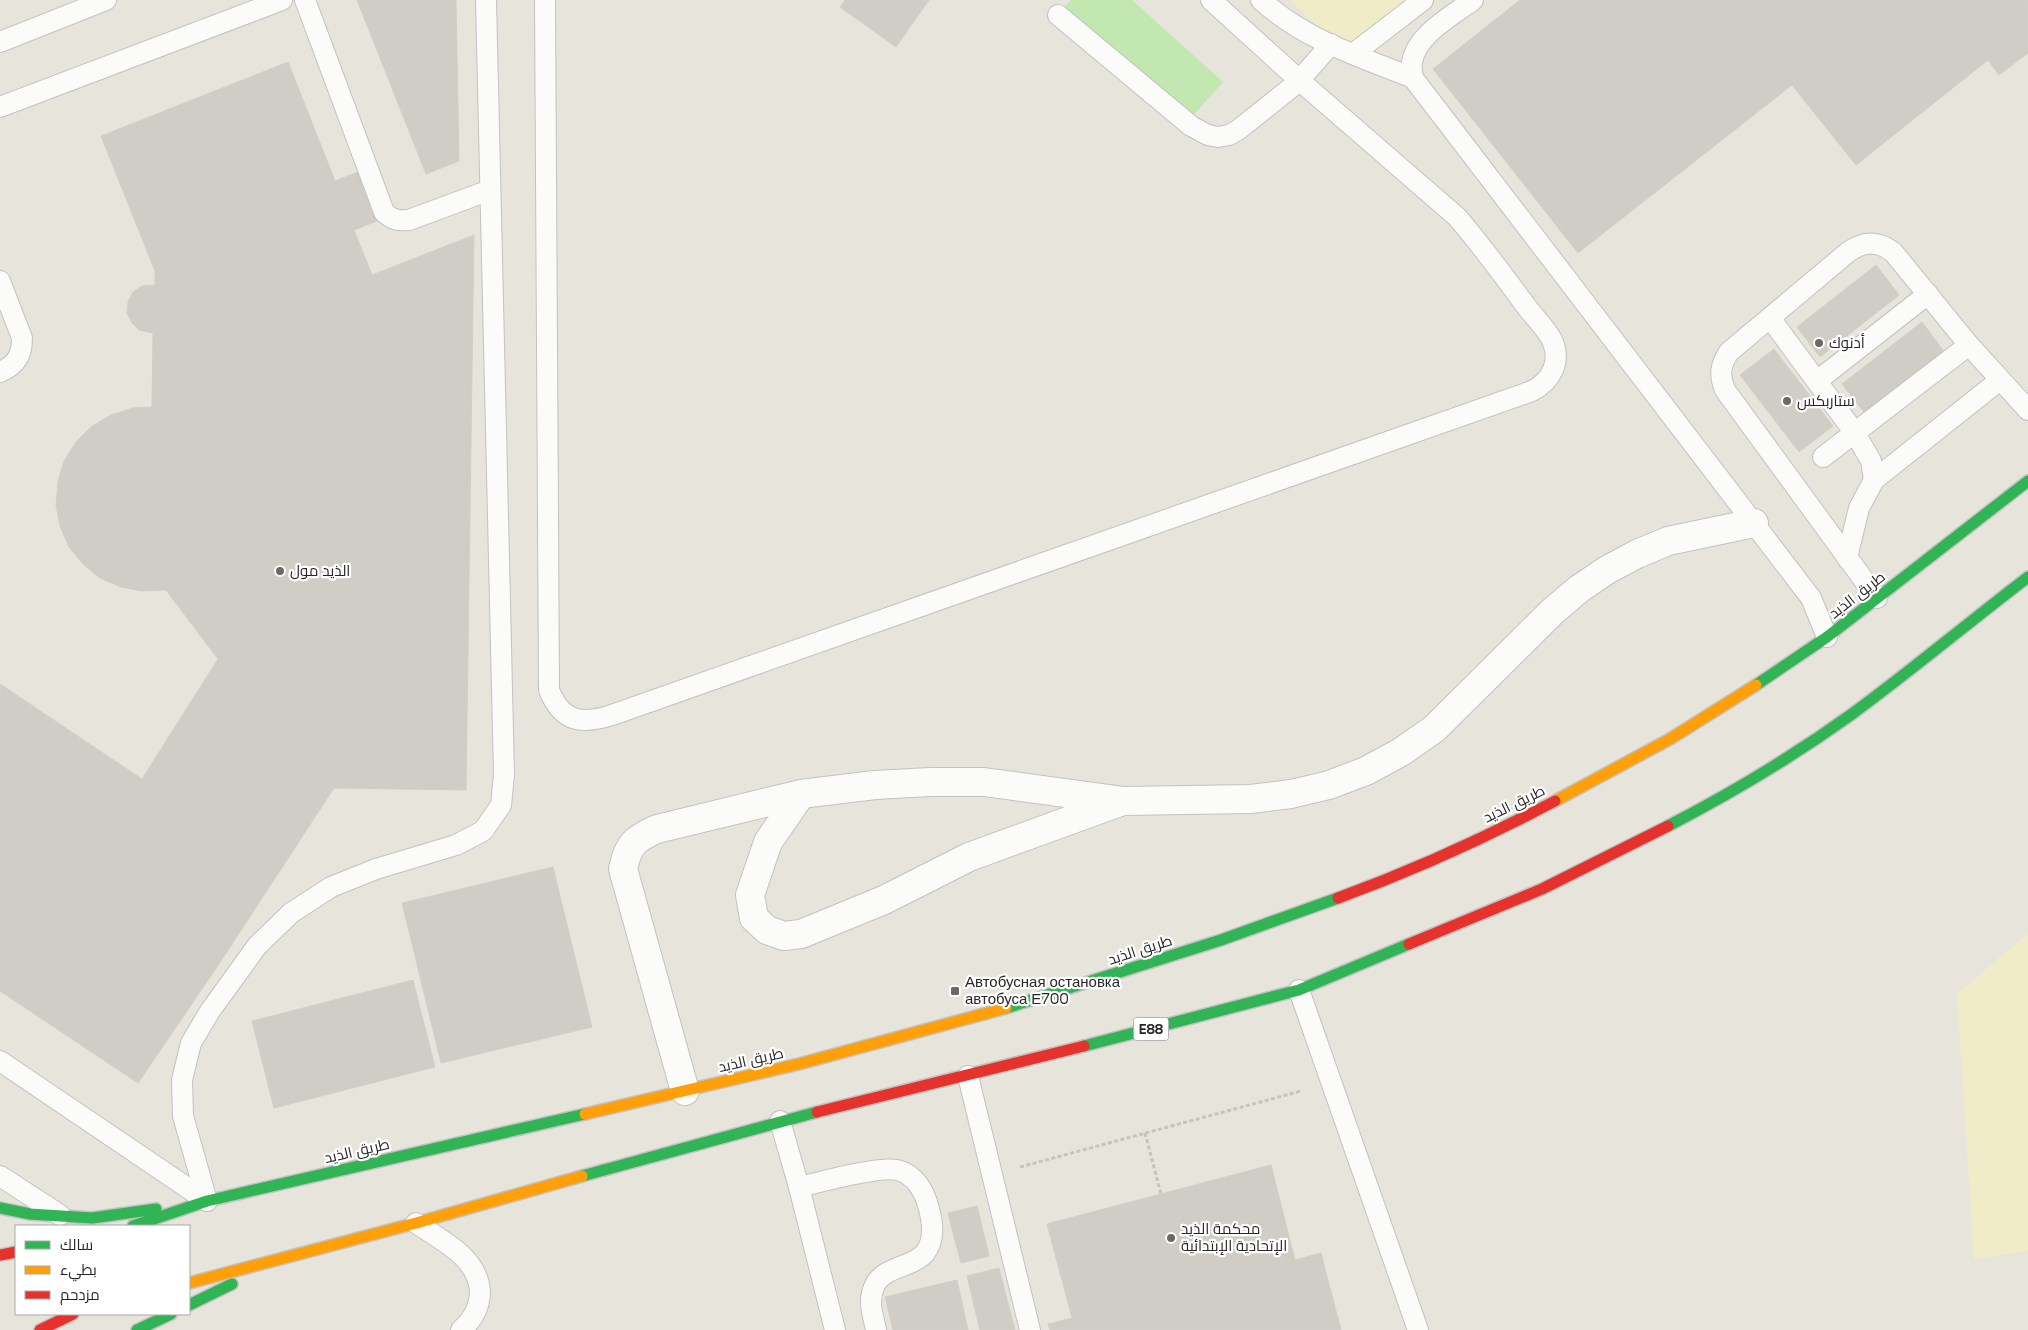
<svg xmlns="http://www.w3.org/2000/svg" width="2028" height="1330" viewBox="0 0 2028 1330" font-family="'Space Grotesk',Cairo,sans-serif">
  <rect width="100%" height="100%" fill="#e7e4dc"/>
  <!-- green -->
  <polygon fill="#c2e7b0" points="1071,0 1132,0 1223,82 1189,120 1063,8"/>
  <!-- sand -->
  <g fill="#efecc7">
    <polygon points="1290,0 1435,0 1353,61"/>
    <polygon points="2028,933 2028,1251 1974,1259 1957,994"/>
  </g>
  <!-- building -->
  <g fill="#d0cdc7" stroke="#d2cfc8">
    <polygon points="357,0 456,0 459,161 426,174"/>
    <polygon points="845,0 929,0 896,47 840,7"/>
    <polygon points="1520,0 2028,0 2028,53 1999,75 1988,60 1856,165 1792,85 1578,253 1433,69"/>
    <polygon points="288,62 335,181 358,172 377,221 354,230 372,275 474,235 466,790 334,788 219,964 138,1083 0,991 0,684 142,779 218,659 166,590 142,591 121,587 100,578 83,564 69,547 60,526 56,505 58,482 64,461 76,442 92,426 111,415 133,408 152,407 153,333 139,330 132,323 127,313 128,302 133,292 142,286 155,285 155,271 101,136"/>
    <polygon points="1876,265 1899,295 1820,357 1797,327"/>
    <polygon points="1922,322 1945,353 1866,415 1842,384"/>
    <polygon points="1774,349 1833,426 1799,452 1740,375"/>
    <polygon points="553,867 592,1027 441,1063 402,903"/>
    <polygon points="413,980 435,1067 274,1108 252,1021"/>
    <polygon points="1271,1165 1295,1260 1321,1253 1341,1330 1050,1330 1048,1324 1072,1318 1047,1224"/>
    <polygon points="977,1206 989,1256 961,1263 948,1213"/>
    <polygon points="999,1268 1015,1330 980,1330 967,1276"/>
    <polygon points="957,1280 968,1330 893,1330 885,1297"/>
  </g>
  <g fill="none" stroke-linecap="round" stroke-linejoin="round">
    <defs>
      <g id="lane">
        <path d="M305 0 384 212C392 220 398 221 409 220L490 190"/>
        <path d="M545 0 549 690C562 722 581 725 612 715L1532 391C1551 381 1562 362 1552 340 1546 328 1534 317 1526 306 1504 276 1482 246 1457 217L1299 80 1211 0"/>
        <path d="M1261 0C1305 40 1358 56 1413 78"/>
        <path d="M1473 0C1452 16 1417 34 1412 62 1411 67 1412 73 1413 78L1811 598 1827 637"/>
        <polyline points="1058,15 1191,126 1208,135 1218,137 1229,135 1238,130 1297,83 1331,44"/>
        <polyline points="0,42 106,0"/>
        <polyline points="1353,54 1423,0"/>
        <polyline points="0,107 282,0"/>
        <path d="M0 281 22 338C22 356 16 365 0 372"/>
        <polyline points="1770,318 1855,433 1871,461 1874,480"/>
        <polyline points="1817,381 1928,294"/>
        <polyline points="1823,457 1969,345"/>
        <polyline points="1847,558 1859,508 1874,480 2000,380"/>
        <path d="M1877 598 1725 390C1719 376 1720 365 1729 352L1847 253C1863 241 1877 240 1893 252L1969 345 2028 410"/>
        <polyline points="1299,990 1418,1330"/>
        <polyline points="0,1061 207,1201"/>
        <polyline points="968,1076 1030,1330"/>
        <polyline points="780,1121 799,1187 835,1330"/>
        <polyline points="0,1176 60,1215"/>
        <path d="M799 1187C821 1182 878 1166 897 1170 915 1174 925 1192 929 1209 933 1224 935 1240 925 1253 912 1268 884 1266 875 1285 867 1300 873 1315 876 1330"/>
        <polyline points="207,1201 183,1116 182,1080 191,1043 210,1011 257,946 291,913 331,887 376,869 456,845 483,831 501,805 504,775 486,0"/>
        <path d="M416 1223C442 1241 480 1258 480 1294 479 1309 473 1320 461 1330"/>
      </g>
      <g id="street">
        <polyline points="801,794 768,842 750,895 754,918 767,930 784,936 801,934 884,900 969,857 1120,802"/>
        <path d="M685 1091 623 869C628 845 634 839 657 829L801 794 875 785 930 782H984L1124 801 1251 799 1291 794 1329 785 1366 771 1401 752 1434 729 1553 611 1579 589 1607 570 1637 554 1668 541 1754 523"/>
      </g>
      <g id="fast">
        <polyline points="1756,685 1827,637 2028,481"/>
        <path d="M1668 826C1730 794 1795 755 1852 714 1912 670 1969 622 2028 577"/>
        <polyline points="1006,1008 1221,940 1338,898"/>
        <polyline points="1084,1046 1299,990 1409,944"/>
        <polyline points="582,1176 817,1112"/>
        <polyline points="0,1208 30,1214 92,1218 156,1209"/>
        <polyline points="133,1226 207,1201 585,1114"/>
        <polyline points="189,1305 232,1284"/>
        <polyline points="137,1330 171,1314"/>
      </g>
      <g id="slow">
        <polyline points="1555,801 1670,739 1756,685"/>
        <polyline points="585,1114 799,1064 1006,1008"/>
        <polyline points="189,1283 416,1223 582,1176"/>
      </g>
      <g id="jam">
        <path d="M1338 898C1412 871 1485 838 1555 801"/>
        <polyline points="1409,944 1542,889 1668,826"/>
        <polyline points="817,1112 1084,1046"/>
        <polyline points="0,1255 16,1252"/>
        <polyline points="40,1330 73,1314"/>
      </g>
    </defs>
    <!-- lane casing -->
    <use href="#lane" stroke="#c3c2c3" stroke-width="22"/>
    <!-- street casing -->
    <use href="#street" stroke="#c3c2c3" stroke-width="30"/>
    <!-- fast casing -->
    <use href="#fast" stroke="#c3c2bf" stroke-width="14"/>
    <!-- slow casing -->
    <use href="#slow" stroke="#c3c2bf" stroke-width="14"/>
    <!-- jam casing -->
    <use href="#jam" stroke="#c3c2bf" stroke-width="14"/>
    <!-- path -->
    <g stroke="#c5c4c3" stroke-width="3" stroke-dasharray="4 2.5" stroke-linecap="butt">
      <polyline points="1145,1133 1161,1194"/>
      <polyline points="1020,1167 1301,1091"/>
    </g>
    <!-- lane -->
    <use href="#lane" stroke="#fbfbfa" stroke-width="20"/>
    <!-- street -->
    <use href="#street" stroke="#fbfbfa" stroke-width="28"/>
    <!-- fast -->
    <use href="#fast" stroke="#30b455" stroke-width="11"/>
    <!-- slow -->
    <use href="#slow" stroke="#ff9f0a" stroke-width="11"/>
    <!-- jam -->
    <use href="#jam" stroke="#e5322d" stroke-width="11"/>
  </g>
  <!-- markers -->
  <g fill="#6a6966" stroke="#fff" stroke-width="2">
    <circle cx="1819" cy="343" r="5"/>
    <circle cx="1787" cy="401" r="5"/>
    <circle cx="280" cy="571" r="5"/>
    <rect x="950" y="986" width="10" height="10" rx="2.5"/>
    <circle cx="1171" cy="1238" r="5"/>
  </g>
  <g text-anchor="middle" stroke-width="4.5" stroke-linejoin="round" paint-order="stroke">
    <!-- shield labels -->
    <rect fill="#fff" stroke="#686868" stroke-width="1" x="1133.5" y="1017.5" width="35" height="23" rx="4"/>
    <g font-size="14" font-weight="bold" fill="#272727">
      <text x="1151" y="1034">E88</text>
    </g>
    <!-- poi labels -->
    <g font-size="15" fill="#272727" stroke="#fff" text-anchor="start">
      <text x="1829" y="348">أدنوك</text>
      <text x="1797" y="406">ستاربكس</text>
      <text x="290" y="576">الذيد مول</text>
      <text x="965" y="987">Автобусная остановка<tspan x="965" dy="17">автобуса Е700</tspan></text>
      <text x="1181" y="1234">محكمة الذيد<tspan x="1181" dy="17">الإتحادية الإبتدائية</tspan></text>
    </g>
    <!-- street labels -->
    <g font-size="15" fill="#272727" stroke="#fff">
      <text transform="translate(1857 595) rotate(-38)" y="5">طريق الذيد</text>
      <text transform="translate(1514 804) rotate(-26)" y="5">طريق الذيد</text>
      <text transform="translate(1140 950) rotate(-18)" y="5">طريق الذيد</text>
      <text transform="translate(751 1060) rotate(-13)" y="5">طريق الذيد</text>
      <text transform="translate(357 1151) rotate(-13)" y="5">طريق الذيد</text>
    </g>
  </g>
  <!-- legend -->
  <rect x="15" y="1225" width="175" height="90" fill="#ffffff" stroke="#a9a9a9"/>
  <rect x="25" y="1241" width="25" height="8" fill="#30b455" stroke="#a9a9a9"/>
  <text x="60" y="1250" font-size="15" fill="#272727">سالك</text>
  <rect x="25" y="1266" width="25" height="8" fill="#ff9f0a" stroke="#a9a9a9"/>
  <text x="60" y="1275" font-size="15" fill="#272727">بطيء</text>
  <rect x="25" y="1291" width="25" height="8" fill="#e5322d" stroke="#a9a9a9"/>
  <text x="60" y="1300" font-size="15" fill="#272727">مزدحم</text>
</svg>
